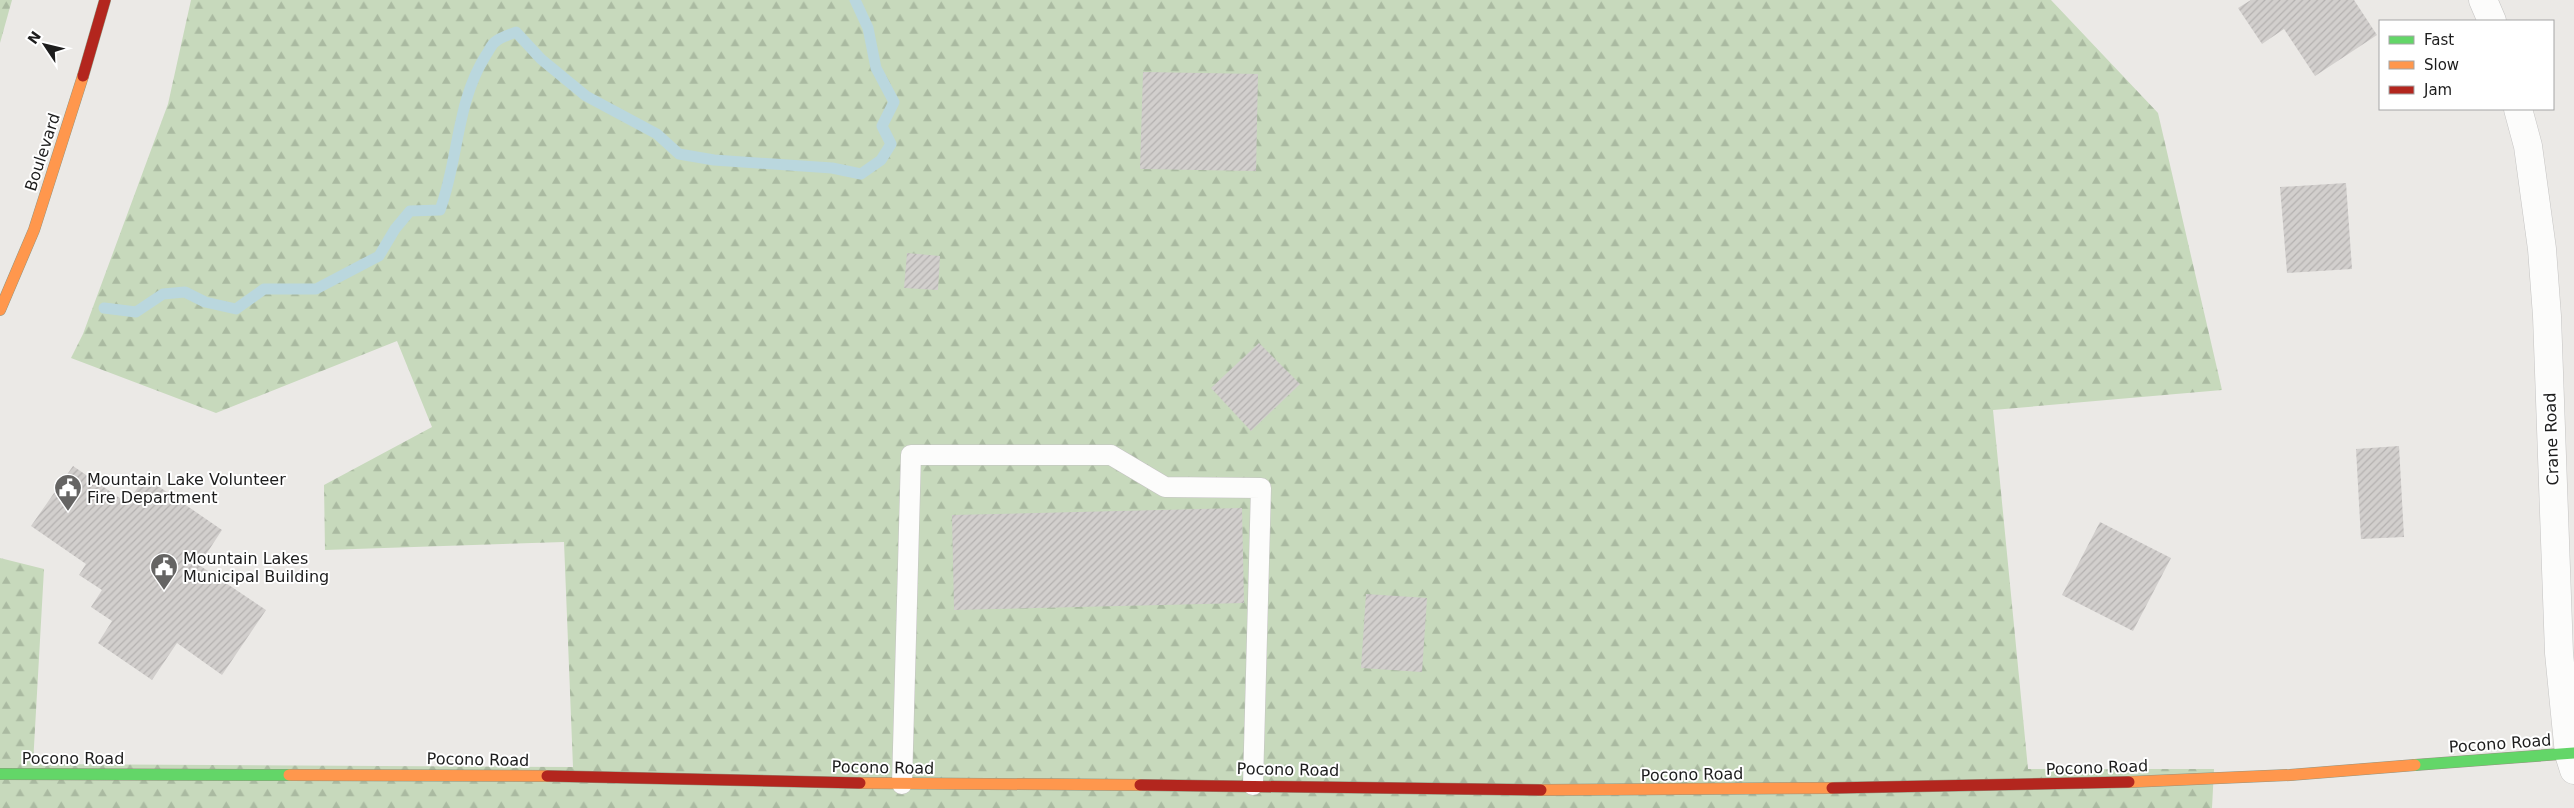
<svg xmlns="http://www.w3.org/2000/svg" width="2574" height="808" viewBox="0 0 2574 808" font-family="'DejaVu Sans',sans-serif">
  <defs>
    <pattern id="forest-firs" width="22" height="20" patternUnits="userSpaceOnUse" patternTransform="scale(1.25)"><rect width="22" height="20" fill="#c7d9bc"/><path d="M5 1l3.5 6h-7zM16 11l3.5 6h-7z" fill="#aabaa1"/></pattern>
    <pattern id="building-hatch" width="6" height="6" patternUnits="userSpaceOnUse" patternTransform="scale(1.25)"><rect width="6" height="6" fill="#d2cfcd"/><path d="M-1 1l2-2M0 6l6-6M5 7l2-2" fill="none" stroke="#b4b1b0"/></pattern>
  </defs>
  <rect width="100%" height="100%" fill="#ebe9e6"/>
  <!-- forest -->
  <g fill="url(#forest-firs)">
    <polygon points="0,0 12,0 0,43"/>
    <polygon points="191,0 2051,0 2158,113 2222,390 1993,410 2028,769 2214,769 2212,808 0,808 0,558 44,569 33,764 573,767 564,542 325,550 324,485 432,427 397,341 216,413 71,358 83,334 168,104"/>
  </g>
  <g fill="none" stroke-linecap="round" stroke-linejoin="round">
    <!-- stream -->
    <path stroke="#bad7de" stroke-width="11" d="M104 308 136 312 163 294 185 292 205 302 236 309 264 289H316L379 256 395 229 410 211 440 210C459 159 456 102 486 55 489 51 491 45 495 42 500 37 509 35 516 32L541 59 586 96 657 134 679 154 714 160 832 168 861 174 881 160 891 144 882 126 894 102 876 68 868 28 855 0"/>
  </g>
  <!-- building -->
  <g fill="url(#building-hatch)">
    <polygon points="2251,0 2354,0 2377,35 2315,76 2284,29 2262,44 2238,8"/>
    <polygon points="1143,72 1258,74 1256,171 1140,169"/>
    <polygon points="2346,183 2352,269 2287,273 2280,187"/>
    <polygon points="907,253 940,256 938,290 904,288"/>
    <polygon points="1259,343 1300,384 1251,431 1211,388"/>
    <polygon points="2399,446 2404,537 2361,539 2356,449"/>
    <polygon points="73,466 127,503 145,477 222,530 199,565 266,610 222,675 177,643 152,680 98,643 112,621 91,607 102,590 79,575 86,564 31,526"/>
    <polygon points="1242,508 1244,603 954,610 952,515"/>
    <polygon points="2100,522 2171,558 2133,631 2062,595"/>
    <polygon points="1366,594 1427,598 1422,672 1361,668"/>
  </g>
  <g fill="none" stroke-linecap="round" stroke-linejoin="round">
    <defs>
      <polyline id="lane" points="902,784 911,455 1111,455 1165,487 1261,488 1253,785"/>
      <g id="street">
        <polyline points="2483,0 2492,21"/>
        <polyline points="2518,109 2528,146 2542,249 2547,316 2559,653 2569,754 2574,770"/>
      </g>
      <g id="fast">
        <polyline points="2415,765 2574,753"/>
        <polyline points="0,774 289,775"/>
      </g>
      <g id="slow">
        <polyline points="0,310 34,230 83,76"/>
        <polyline points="289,775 547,776"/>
        <polyline points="2129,782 2290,775 2415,765"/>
        <polyline points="860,783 1140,785"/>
        <polyline points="1541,790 1832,788"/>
      </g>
      <g id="jam">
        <polyline points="83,76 105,0"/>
        <polyline points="547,776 860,783"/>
        <polyline points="1140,785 1541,790"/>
        <polyline points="1832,788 2129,782"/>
      </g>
    </defs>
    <!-- lane casing -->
    <use href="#lane" stroke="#c4c3c2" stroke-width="21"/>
    <!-- street casing -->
    <use href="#street" stroke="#c4c3c2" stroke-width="29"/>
    <!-- fast casing -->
    <use href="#fast" stroke="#93947f" stroke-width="12"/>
    <!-- slow casing -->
    <use href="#slow" stroke="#93947f" stroke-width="12"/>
    <!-- jam casing -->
    <use href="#jam" stroke="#93947f" stroke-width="12"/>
    <!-- lane -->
    <use href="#lane" stroke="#fcfcfb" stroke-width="20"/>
    <!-- street -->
    <use href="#street" stroke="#fcfcfb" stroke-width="28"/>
    <!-- fast -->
    <use href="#fast" stroke="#63d668" stroke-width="11"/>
    <!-- slow -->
    <use href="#slow" stroke="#ff974d" stroke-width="11"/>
    <!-- jam -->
    <use href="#jam" stroke="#b3261e" stroke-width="11"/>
  </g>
  <!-- icons -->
  <defs>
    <symbol id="civic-pin" viewBox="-11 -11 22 30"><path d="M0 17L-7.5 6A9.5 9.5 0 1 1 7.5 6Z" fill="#656463" stroke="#fff"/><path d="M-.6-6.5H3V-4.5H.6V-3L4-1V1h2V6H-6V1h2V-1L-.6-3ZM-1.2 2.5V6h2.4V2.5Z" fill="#fff"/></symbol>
  </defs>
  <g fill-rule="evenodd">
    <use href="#civic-pin" x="52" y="472" width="32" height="43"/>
    <use href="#civic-pin" x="148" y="551" width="32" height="43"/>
  </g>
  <g text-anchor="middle" stroke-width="4" stroke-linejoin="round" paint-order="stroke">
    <!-- street labels -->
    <g font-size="16" fill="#1d1d1d" stroke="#fff">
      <text transform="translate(42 152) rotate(-72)" y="6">Boulevard</text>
      <text transform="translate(2551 439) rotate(-92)" y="6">Crane Road</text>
      <text transform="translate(2500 743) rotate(-4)" y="6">Pocono Road</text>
      <text x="73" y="764">Pocono Road</text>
      <text transform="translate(478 759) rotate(1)" y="6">Pocono Road</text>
      <text transform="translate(883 767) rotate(1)" y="6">Pocono Road</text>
      <text transform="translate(2097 767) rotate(-2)" y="6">Pocono Road</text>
      <text transform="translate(1288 769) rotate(1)" y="6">Pocono Road</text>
      <text transform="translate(1692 774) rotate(-1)" y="6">Pocono Road</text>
    </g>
    <!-- poi labels -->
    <g font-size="16" fill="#1d1d1d" stroke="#fff" text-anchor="start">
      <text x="87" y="485">Mountain Lake Volunteer<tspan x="87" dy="18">Fire Department</tspan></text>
      <text x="183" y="564">Mountain Lakes<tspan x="183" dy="18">Municipal Building</tspan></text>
    </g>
  </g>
  <!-- legend -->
  <rect x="2379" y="20" width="175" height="90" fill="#ffffff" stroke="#a5a5a5"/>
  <rect x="2389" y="36" width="25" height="8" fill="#63d668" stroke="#a5a5a5"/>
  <text x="2424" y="45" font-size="15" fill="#1d1d1d">Fast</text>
  <rect x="2389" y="61" width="25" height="8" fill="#ff974d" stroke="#a5a5a5"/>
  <text x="2424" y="70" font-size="15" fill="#1d1d1d">Slow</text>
  <rect x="2389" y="86" width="25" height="8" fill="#b3261e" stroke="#a5a5a5"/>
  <text x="2424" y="95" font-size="15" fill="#1d1d1d">Jam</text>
  <!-- north arrow -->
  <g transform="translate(45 45) rotate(305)" stroke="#ffffff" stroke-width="4" paint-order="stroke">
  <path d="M0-4L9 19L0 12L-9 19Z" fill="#1d1d1d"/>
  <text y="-8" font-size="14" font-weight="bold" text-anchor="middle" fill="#1d1d1d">N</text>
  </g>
</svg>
